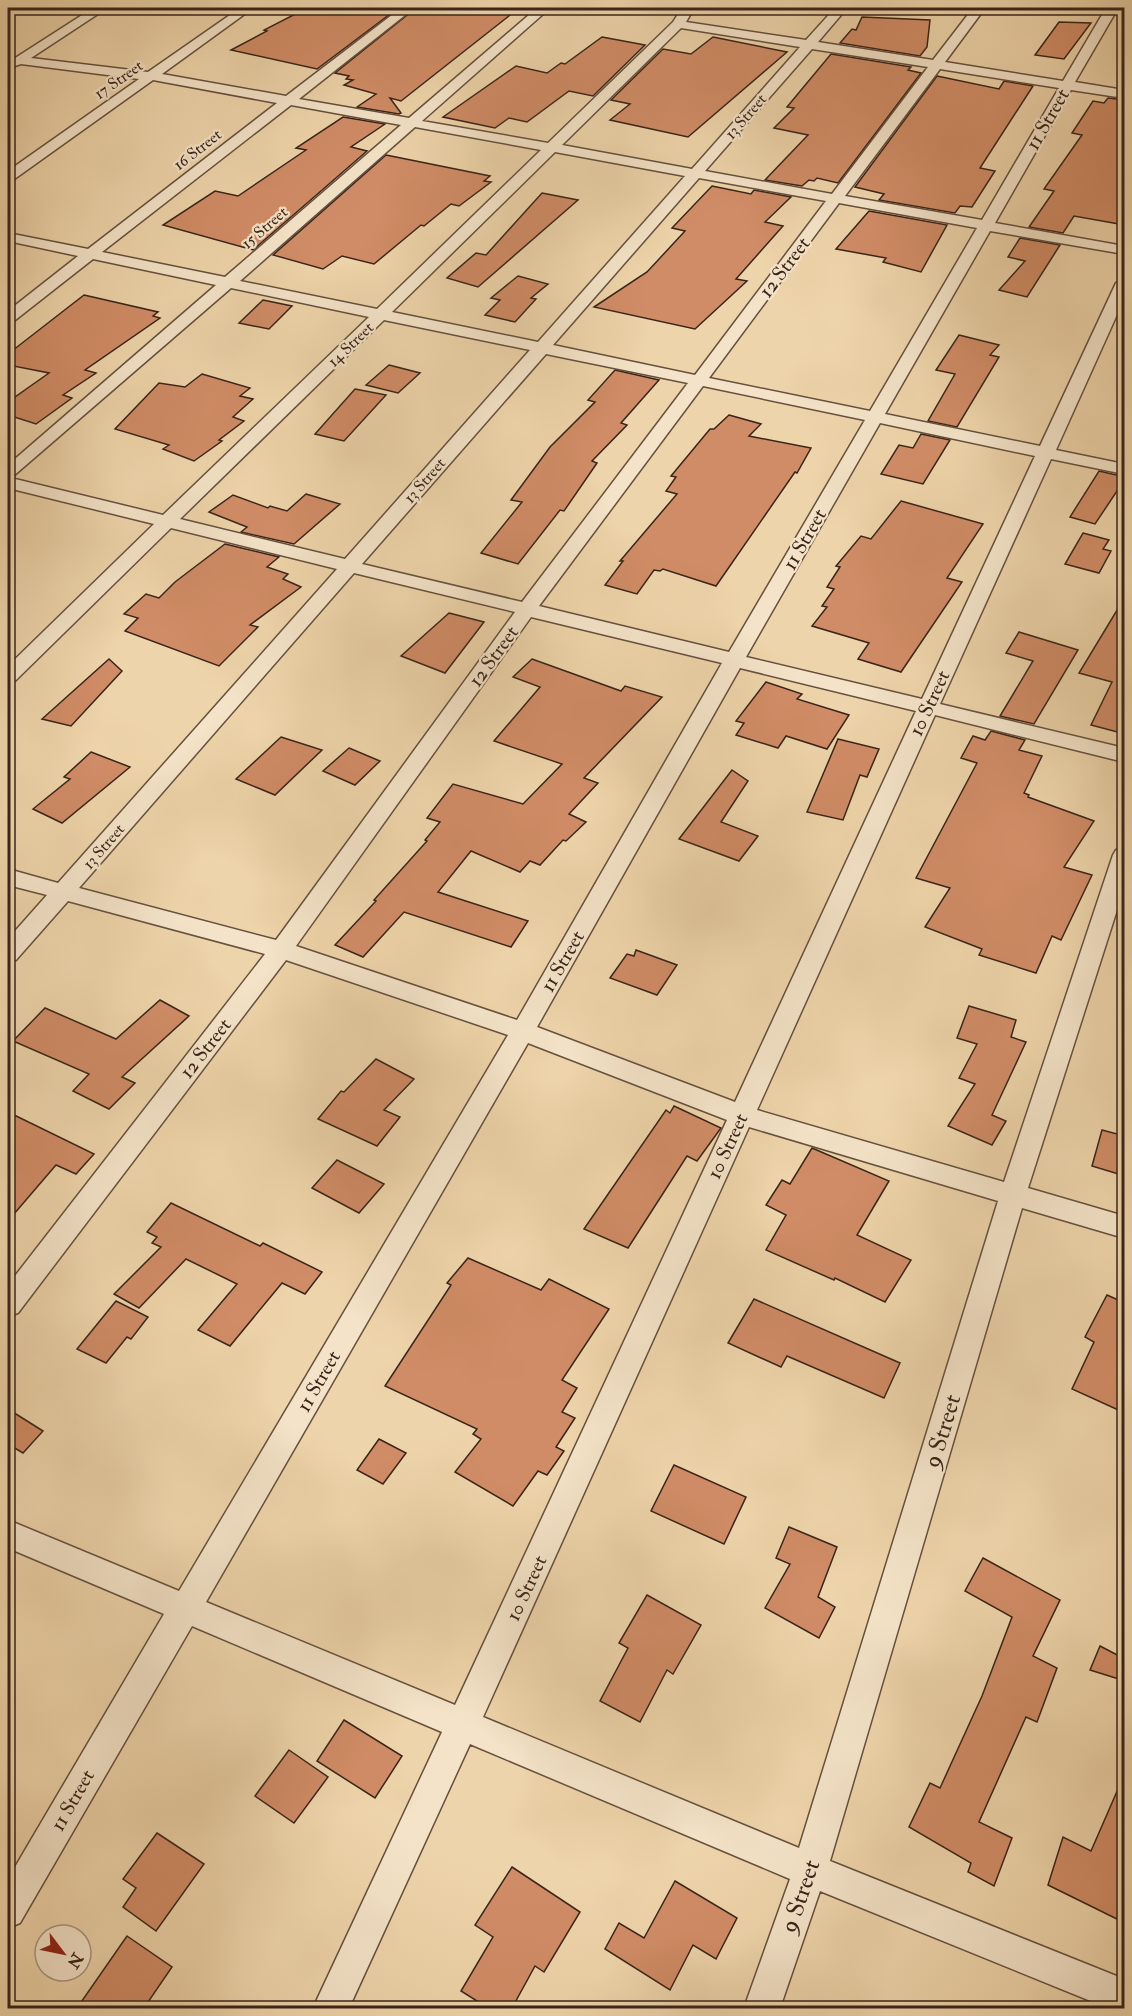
<svg xmlns="http://www.w3.org/2000/svg" width="1132" height="2016" viewBox="0 0 1132 2016" font-family="'IM FELL Double Pica',serif">
  <rect width="100%" height="100%" fill="#eed4aa"/>
  <filter id="stains"><feTurbulence type="fractalNoise" baseFrequency=".00333" numOctaves="4"/><feColorMatrix values="0 0 0 0 .2 0 0 0 0 .09 0 0 0 0 .02 0 0 0 .5 -.17"/></filter>
  <radialGradient id="worn" r=".72"><stop offset=".6" stop-color="#630" stop-opacity="0"/><stop offset="1" stop-color="#630" stop-opacity=".3"/></radialGradient>
  <!-- building -->
  <g fill="#d08c66" stroke="#39241a" stroke-width="1.5">
    <polygon points="307,8 398,8 317,69 231,50 267,31 264,30"/>
    <polygon points="416,8 519,8 401,101 390,98 401,113 399,114 357,107 376,94 344,85 353,80 346,79 349,76 335,73"/>
    <polygon points="862,17 930,20 927,47 920,56 840,43 852,29 856,30"/>
    <polygon points="1059,22 1091,23 1064,59 1035,55"/>
    <polygon points="602,37 645,45 593,96 569,91 527,122 509,118 495,128 443,117 516,66 547,73 561,63 565,64"/>
    <polygon points="713,37 787,52 688,137 610,120 630,104 611,100 663,49 691,54"/>
    <polygon points="831,54 911,67 908,70 921,73 838,183 817,178 814,181 809,180 802,186 765,180 808,135 774,128 794,108 787,107"/>
    <polygon points="937,76 999,89 1004,81 1033,86 980,168 995,171 972,207 960,206 955,213 879,200 884,194 855,187"/>
    <polygon points="1108,98 1125,100 1125,225 1074,216 1063,233 1029,227 1054,191 1044,189 1082,135 1072,133 1093,101 1104,103"/>
    <polygon points="343,117 385,124 351,147 367,151 253,250 163,225 215,191 238,196 306,150 296,148"/>
    <polygon points="386,155 490,176 484,181 491,182 459,206 451,204 424,226 421,225 374,264 342,256 323,269 273,255"/>
    <polygon points="712,186 751,194 754,190 791,197 765,222 783,226 736,279 747,281 695,329 594,307 647,272 685,231 672,228"/>
    <polygon points="542,193 578,200 478,287 447,278 476,253 486,255"/>
    <polygon points="869,211 947,225 921,272 883,262 886,258 836,249"/>
    <polygon points="1020,238 1060,245 1027,297 999,290 1025,261 1008,257"/>
    <polygon points="518,276 548,284 531,298 536,299 515,322 485,315 500,300 491,298"/>
    <polygon points="84,295 158,312 153,316 160,318 85,370 96,373 63,395 72,398 36,424 8,415 8,402 49,373 8,365 8,354"/>
    <polygon points="263,300 292,306 269,329 239,323"/>
    <polygon points="959,335 999,345 990,355 999,357 957,427 928,421 955,374 936,370"/>
    <polygon points="389,365 420,373 398,393 366,385"/>
    <polygon points="615,370 659,380 621,423 627,425 592,461 597,463 564,511 560,510 518,564 481,553 522,502 511,500 550,447 595,402 588,400"/>
    <polygon points="202,374 250,388 240,396 253,399 233,417 244,421 219,440 222,441 194,461 163,449 169,445 115,429 159,383 185,387"/>
    <polygon points="355,389 386,395 344,441 315,434"/>
    <polygon points="729,415 761,424 749,436 811,448 797,473 795,472 716,586 663,569 660,571 654,570 637,594 605,585 623,561 620,561 677,494 666,491 676,477 671,476 710,429 714,429"/>
    <polygon points="921,434 950,440 923,484 881,474 899,445 913,448"/>
    <polygon points="1099,471 1125,477 1125,479 1095,524 1070,517"/>
    <polygon points="306,494 340,504 294,544 241,532 247,527 209,512 233,495 268,508 270,506 287,511"/>
    <polygon points="901,501 983,524 947,578 962,582 901,672 858,659 869,643 812,626 827,607 822,606 834,589 827,587 840,567 836,566 861,536 871,539"/>
    <polygon points="1083,533 1109,540 1103,549 1111,551 1099,573 1065,564"/>
    <polygon points="225,544 279,557 267,567 288,574 283,579 301,587 250,625 258,627 219,666 125,631 138,618 124,614 146,594 159,598 175,582"/>
    <polygon points="1125,597 1125,734 1091,725 1112,682 1079,673"/>
    <polygon points="449,613 484,622 445,673 401,656"/>
    <polygon points="1019,632 1078,650 1034,724 1000,716 1033,661 1006,653"/>
    <polygon points="109,659 122,671 71,726 42,719"/>
    <polygon points="532,659 621,691 625,686 662,697 584,778 598,783 569,814 586,822 566,841 563,840 540,865 530,861 520,872 471,851 438,892 528,921 511,947 404,912 363,957 335,945 376,901 374,900 427,841 425,840 440,822 427,818 453,784 523,804 562,764 494,741 540,687 513,677"/>
    <polygon points="766,682 802,694 797,699 849,715 827,749 786,736 778,748 736,735 744,723 736,721"/>
    <polygon points="991,731 1025,740 1019,750 1042,756 1024,793 1029,795 1028,797 1094,821 1064,867 1092,875 1061,940 1052,936 1036,973 979,955 982,949 925,927 950,888 916,878 977,763 961,758 973,736 985,740"/>
    <polygon points="281,737 322,750 275,795 236,779"/>
    <polygon points="838,739 879,749 867,777 860,775 843,820 807,812"/>
    <polygon points="349,748 380,761 355,785 323,771"/>
    <polygon points="91,752 130,767 62,823 33,809 70,779 64,777"/>
    <polygon points="732,770 748,781 721,822 758,836 739,861 679,839"/>
    <polygon points="636,950 677,965 657,995 610,978 627,954 634,956"/>
    <polygon points="160,1000 189,1016 122,1077 135,1083 109,1109 73,1091 89,1074 13,1041 45,1008 116,1039"/>
    <polygon points="969,1006 1016,1020 1011,1037 1026,1042 992,1115 1006,1121 992,1145 948,1126 975,1084 959,1078 977,1044 957,1038"/>
    <polygon points="376,1059 414,1079 384,1110 400,1117 377,1146 318,1119 341,1091 344,1092"/>
    <polygon points="674,1106 721,1128 697,1161 687,1156 628,1248 584,1229 666,1110 670,1113"/>
    <polygon points="8,1112 94,1154 76,1174 56,1165 8,1221"/>
    <polygon points="1102,1130 1125,1136 1125,1176 1092,1166"/>
    <polygon points="812,1148 889,1181 857,1235 911,1260 885,1302 835,1278 834,1280 766,1250 786,1215 766,1205 782,1180 790,1184"/>
    <polygon points="337,1160 384,1184 359,1213 312,1188"/>
    <polygon points="171,1203 260,1246 263,1243 322,1272 305,1294 282,1283 230,1346 198,1330 237,1284 186,1259 139,1308 114,1294 161,1247 152,1243 157,1237 147,1232"/>
    <polygon points="468,1258 541,1290 549,1279 609,1309 562,1380 577,1388 562,1412 575,1418 556,1447 564,1451 547,1475 538,1471 513,1506 455,1472 481,1439 473,1434 477,1429 385,1386 451,1285 447,1283"/>
    <polygon points="1107,1295 1125,1303 1125,1413 1072,1389 1094,1342 1085,1337"/>
    <polygon points="754,1299 900,1363 884,1398 787,1356 781,1367 728,1343"/>
    <polygon points="116,1301 148,1317 131,1339 127,1337 106,1363 77,1349"/>
    <polygon points="8,1409 43,1431 23,1453 8,1444"/>
    <polygon points="379,1439 406,1453 383,1484 357,1470"/>
    <polygon points="674,1465 746,1497 724,1544 651,1511"/>
    <polygon points="789,1527 837,1547 818,1597 835,1607 819,1638 765,1608 790,1564 776,1558"/>
    <polygon points="983,1558 1060,1600 1033,1656 1057,1668 1037,1722 1026,1717 979,1822 1012,1838 994,1886 968,1872 971,1863 909,1827 930,1783 940,1788 982,1696 1012,1617 965,1591"/>
    <polygon points="647,1595 701,1625 673,1674 667,1670 640,1722 600,1701 628,1648 619,1643"/>
    <polygon points="1100,1646 1125,1659 1125,1681 1090,1670"/>
    <polygon points="344,1720 402,1756 375,1798 317,1761"/>
    <polygon points="289,1750 328,1777 294,1823 255,1796"/>
    <polygon points="1125,1773 1125,1923 1048,1885 1063,1837 1091,1851"/>
    <polygon points="157,1833 204,1864 156,1931 123,1907 136,1888 123,1879"/>
    <polygon points="512,1867 580,1912 544,1972 535,1966 512,2008 488,2008 461,1991 493,1937 475,1925"/>
    <polygon points="675,1881 737,1918 716,1959 693,1945 670,1990 605,1949 619,1923 644,1938"/>
    <polygon points="127,1936 172,1967 144,2008 77,2008"/>
  </g>
  <g fill="none" stroke-linecap="round" stroke-linejoin="round">
    <defs>
      <path id="street" d="M93 8H107L31 58 148 72 240 8H253L162 74 286 96 401 8H414L299 99 409 118 537 8H550L422 121 548 143 673 22 682 8H694L686 22 806 40 835 8H847L818 42 933 60 973 8H985L945 62 1063 81 1106 8H1118L1075 82 1124 90V98L1071 90 995 223 1124 246V254L990 231 885 414 1040 446 1116 283 1124 279V299L1056 450 1124 464V474L1051 459 940 704 1124 748V762L935 715 757 1110 1004 1182 1113 855 1116 850 1124 848V888L1028 1188 1124 1216V1238L1022 1208 830 1861 1124 1979V2008H1108L820 1891 780 2008H744L790 1879 470 1744 349 2008H313L442 1732 192 1626 20 1923 8 1928V1879L164 1614 8 1548V1520L179 1591 508 1035 286 960 18 1313 8 1316V1285L265 954 68 901 16 960 8 962V939L47 895 8 885V869L58 883 337 569 171 528 15 681 8 683V666L154 524 8 488V465L216 285 93 259 14 321 8 323V311L78 256 8 241V233L88 249 277 103 153 80 13 180 8 181V171L139 79 21 64 15 66 9 62ZM681 28 800 47 692 169 562 145ZM812 49 928 67 832 194 705 171ZM940 69 1059 88 982 220 845 196ZM291 105 401 125 225 277 102 252ZM415 127 541 150 377 309 240 281ZM555 152 685 176 538 342 392 312ZM699 178 826 201 695 375 553 345ZM839 203 977 228 870 411 709 378ZM231 288 369 317 163 515 11 478ZM384 320 530 350 345 559 180 519ZM546 354 688 383 522 602 362 564ZM703 386 865 420 729 652 539 606ZM880 423 1035 456 922 699 746 657ZM354 573 515 612 276 940 79 888ZM531 617 722 663 517 1020 296 946ZM740 668 916 711 735 1102 537 1027ZM528 1043 727 1120 455 1705 206 1602ZM749 1127 998 1201 799 1848 483 1717Z"/>
    </defs>
    <!-- street casing -->
    <use href="#street" stroke="#66503e" stroke-width="3"/>
    <!-- street -->
    <use href="#street" fill="#f4e3c8" fill-rule="evenodd"/>
  </g>
  <g text-anchor="middle" stroke-width="4.5" stroke-linejoin="round" paint-order="stroke">
    <!-- far-street labels -->
    <g font-size="16" fill="#39241a" stroke="#f4e3c8">
      <text transform="translate(118 79) rotate(-35)" y="6">17 Street</text>
      <text transform="translate(745 116) rotate(-49)" y="6">13 Street</text>
      <text transform="translate(197 149) rotate(-38)" y="6">16 Street</text>
      <text transform="translate(264 227) rotate(-41)" y="6">15 Street</text>
      <text transform="translate(350 344) rotate(-44)" y="6">14 Street</text>
      <text transform="translate(424 480) rotate(-49)" y="6">13 Street</text>
      <text transform="translate(103 846) rotate(-49)" y="6">13 Street</text>
    </g>
    <!-- street labels -->
    <g font-size="20" fill="#39241a" stroke="#f4e3c8">
      <text transform="translate(1047 119) rotate(-60)" y="7">11 Street</text>
      <text transform="translate(784 267) rotate(-53)" y="7">12 Street</text>
      <text transform="translate(804 539) rotate(-60)" y="7">11 Street</text>
      <text transform="translate(493 656) rotate(-54)" y="7">12 Street</text>
      <text transform="translate(929 703) rotate(-65)" y="7">10 Street</text>
      <text transform="translate(562 961) rotate(-60)" y="7">11 Street</text>
      <text transform="translate(205 1048) rotate(-52)" y="7">12 Street</text>
      <text transform="translate(727 1146) rotate(-65)" y="7">10 Street</text>
      <text transform="translate(318 1381) rotate(-60)" y="7">11 Street</text>
      <text transform="translate(526 1588) rotate(-65)" y="7">10 Street</text>
      <text transform="translate(72 1800) rotate(-60)" y="7">11 Street</text>
    </g>
    <!-- near-street labels -->
    <g font-size="24" fill="#39241a" stroke="#f4e3c8">
      <text transform="translate(942 1431) rotate(-73)" y="8">9 Street</text>
      <text transform="translate(800 1896) rotate(-71)" y="8">9 Street</text>
    </g>
  </g>
  <!-- margin -->
  <rect width="1132" height="2016" fill="none" stroke="#eed4aa" stroke-width="30"/>
  <rect x="9" y="9" width="1114" height="1998" fill="none" stroke="#39241a" stroke-width="3"/>
  <rect x="15" y="15" width="1102" height="1986" fill="none" stroke="#39241a" stroke-width="1.5"/>
  <!-- north arrow -->
  <g transform="translate(63 1953) rotate(122)"><circle r="28" fill="#f4e3c8" stroke="#a99782" stroke-width="1.5"/>
  <path d="M0-4.5L10 22L0 15L-10 22Z" fill="#8f2418"/>
  <text y="-9" font-size="16" font-weight="bold" text-anchor="middle" fill="#39241a">N</text>
  </g>
  <rect width="100%" height="100%" filter="url(#stains)"/>
  <rect width="100%" height="100%" fill="url(#worn)"/>
</svg>
